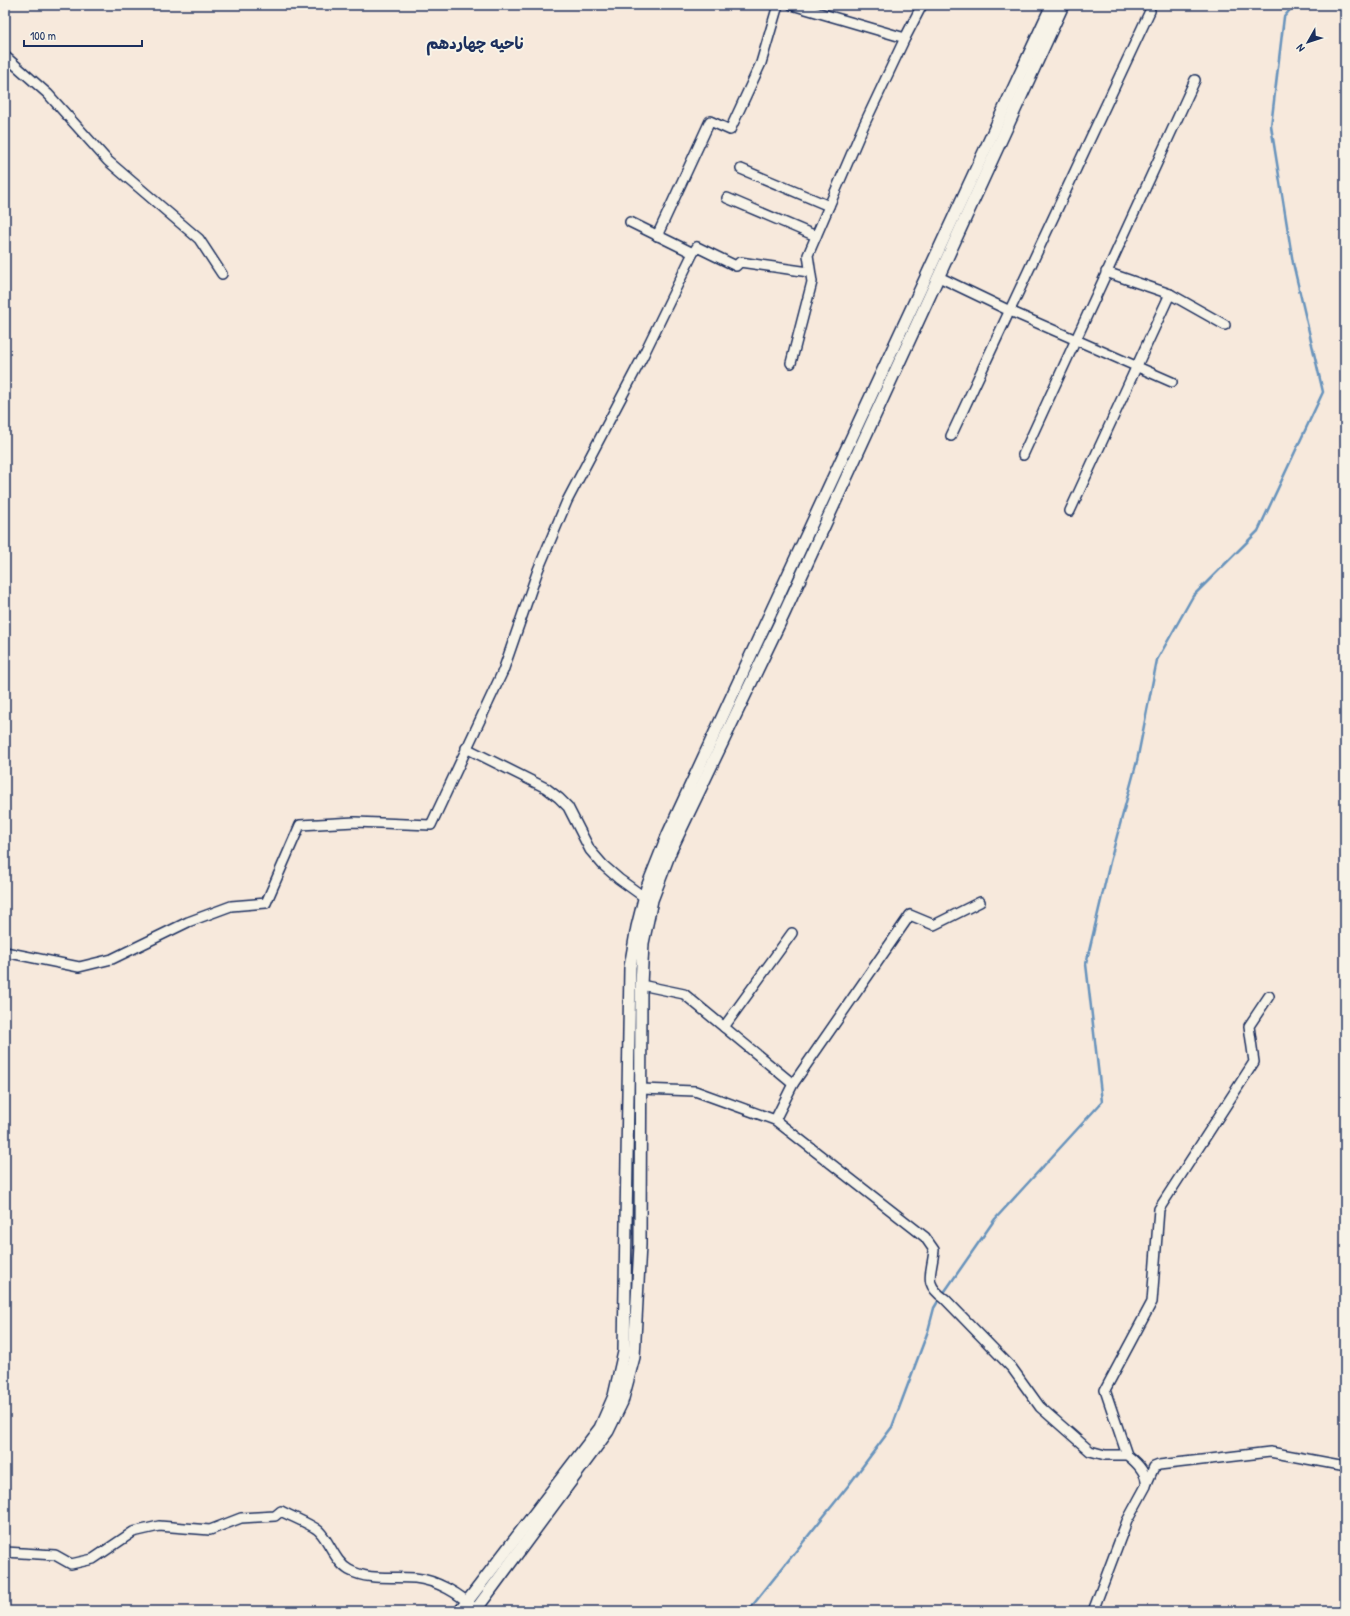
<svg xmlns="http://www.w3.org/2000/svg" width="1350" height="1616" viewBox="0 0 1350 1616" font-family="'Patrick Hand','Playpen Sans Arabic',sans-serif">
  <rect width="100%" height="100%" fill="#f7e9dc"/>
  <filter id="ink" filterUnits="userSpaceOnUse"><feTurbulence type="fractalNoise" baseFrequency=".025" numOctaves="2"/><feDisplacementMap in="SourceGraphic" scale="8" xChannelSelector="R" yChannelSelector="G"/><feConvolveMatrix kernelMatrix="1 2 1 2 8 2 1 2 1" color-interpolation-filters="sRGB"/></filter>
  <g filter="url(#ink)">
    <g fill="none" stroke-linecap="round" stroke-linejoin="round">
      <!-- stream -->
      <g stroke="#6793bc" stroke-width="2.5">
        <polyline points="943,1294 995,1219 1102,1102 1086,964 1110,862 1137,761 1157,660 1193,596 1258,531 1323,392 1293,263 1271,126 1284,17 1294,5"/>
        <polyline points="748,1611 848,1486 892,1427 928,1331 934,1308 940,1298"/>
      </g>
      <defs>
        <g id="minor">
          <polyline points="792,5 905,38"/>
          <polyline points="5,56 48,94 108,161 199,239 222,274"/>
          <polyline points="741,169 829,206"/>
          <polyline points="727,198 816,236"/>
          <polyline points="630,222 693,253"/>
          <polyline points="657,236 710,121 730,130 761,63 778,5"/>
          <polyline points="1106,272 1170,294 1225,325"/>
          <polyline points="939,277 1010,311 1172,382"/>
          <polyline points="791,363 812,282 808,255 863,127 905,38 922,5"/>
          <polyline points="951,436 1150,11"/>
          <polyline points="1023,455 1195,80"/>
          <polyline points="1070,511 1170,294"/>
          <polyline points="466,748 546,788 559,798 568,807 590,850 603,865 619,879 644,897"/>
          <polyline points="5,952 79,967 112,959 188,922 231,906 266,903 300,825 355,822 431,825 503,671 538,570 567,501 642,358 693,253 697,247 736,266 740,262 809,272"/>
          <polyline points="641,985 684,994 793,1084"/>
          <polyline points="724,1027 792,933"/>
          <path d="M641 1089 695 1091 775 1120 925 1237 934 1250C932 1274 922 1283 945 1299L1012 1368 1040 1407 1090 1451 1105 1455H1127C1136 1462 1148 1474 1146 1486L1127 1521 1093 1611"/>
          <polyline points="775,1120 793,1084 910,915 934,925 980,902"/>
          <polyline points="1127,1455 1105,1390 1152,1302 1159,1209 1254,1062 1249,1026 1269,996"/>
          <polyline points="1147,1483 1154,1467 1159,1465 1270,1452 1345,1466"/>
          <path d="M5 1552 55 1555 71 1564 93 1559 133 1532 159 1526 210 1530 241 1518 275 1516 281 1511C290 1516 313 1525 319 1531 330 1542 335 1562 349 1570 369 1581 392 1576 415 1578 436 1580 461 1594 476 1610"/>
        </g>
        <g id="major">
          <polyline points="460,1611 600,1428 614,1396 624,1352 630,967 637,927 647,887 668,834 1052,5"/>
          <polyline points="475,1611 608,1431 622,1402 634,1357 640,1245 641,985 643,943 652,900 671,850 783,616 1063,5"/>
        </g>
      </defs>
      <!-- minor casing -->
      <use href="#minor" stroke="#1b2f5e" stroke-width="12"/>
      <!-- major casing -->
      <use href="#major" stroke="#1b2f5e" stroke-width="14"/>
      <!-- minor -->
      <use href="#minor" stroke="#f7f3e8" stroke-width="9"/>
      <!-- major -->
      <use href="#major" stroke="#f7f3e8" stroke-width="11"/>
    </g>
  </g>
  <g text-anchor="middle" stroke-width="4" stroke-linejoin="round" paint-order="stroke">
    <!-- district labels -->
    <g font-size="16" font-weight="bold" fill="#1b2f5e" stroke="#f7f3e8">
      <text x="475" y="49">ناحیه چهاردهم</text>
    </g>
  </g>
  <!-- margin -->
  <rect width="1350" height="1616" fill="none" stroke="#f7f3e8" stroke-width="20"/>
  <rect x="10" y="10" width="1330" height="1596" fill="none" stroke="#1b2f5e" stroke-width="1.5" filter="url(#ink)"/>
  <!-- north arrow -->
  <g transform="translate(1308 42) rotate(231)" stroke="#f7f3e8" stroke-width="3" paint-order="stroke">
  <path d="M0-3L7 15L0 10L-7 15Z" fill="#1b2f5e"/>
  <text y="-6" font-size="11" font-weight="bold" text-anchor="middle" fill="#1b2f5e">N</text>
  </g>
  <!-- scale -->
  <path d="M24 40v6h118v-6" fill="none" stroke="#1b2f5e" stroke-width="2"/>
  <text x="30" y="40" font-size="12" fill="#1b2f5e" stroke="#f7f3e8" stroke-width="3" paint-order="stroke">100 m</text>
</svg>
